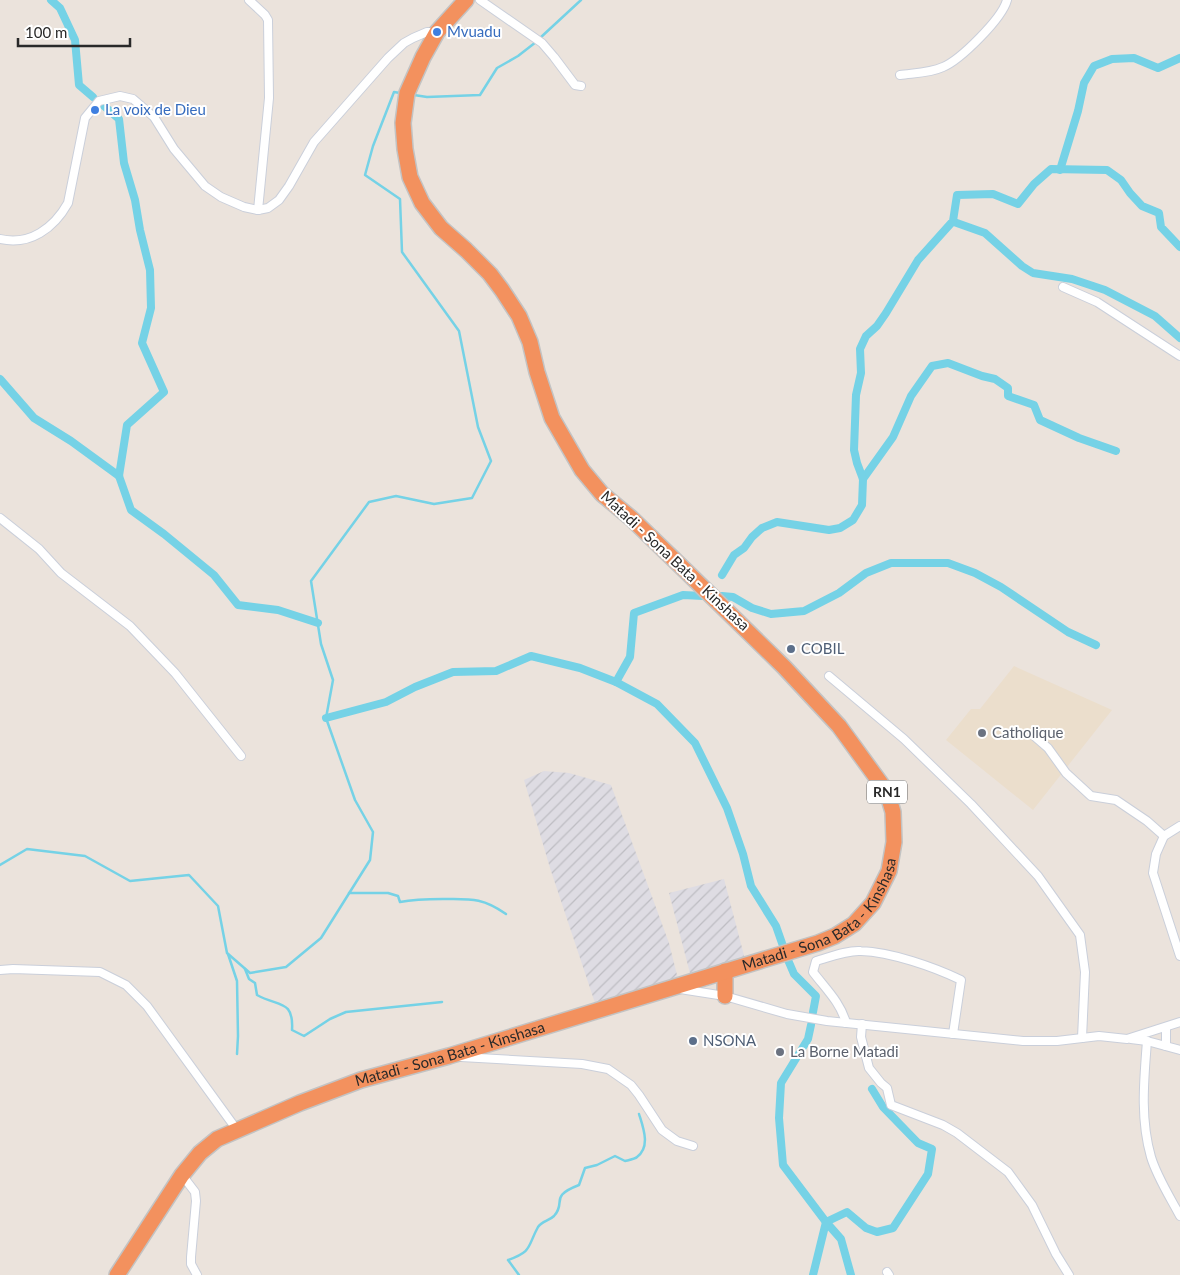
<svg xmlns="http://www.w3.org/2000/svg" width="1180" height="1275" viewBox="0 0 1180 1275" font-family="Lato,sans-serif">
  <defs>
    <pattern id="industrial-furrows" width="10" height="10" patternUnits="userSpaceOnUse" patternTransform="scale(1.25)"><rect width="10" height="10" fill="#dedce3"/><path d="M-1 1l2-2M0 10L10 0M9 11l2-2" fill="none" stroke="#bebdc3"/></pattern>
  </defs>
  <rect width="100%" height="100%" fill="#ebe3dc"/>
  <!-- industrial -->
  <g fill="url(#industrial-furrows)">
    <polygon points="544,771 569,773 611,785 669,943 678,979 595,1003 550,868 524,780"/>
    <polygon points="724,879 746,963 691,977 669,893"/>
  </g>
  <!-- education -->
  <polygon fill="#ebdecc" points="1014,666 1112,710 1033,810 946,740 971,709 980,709"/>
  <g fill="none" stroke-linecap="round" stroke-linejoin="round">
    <!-- stream -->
    <g stroke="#75d2e6" stroke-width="2.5">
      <polyline points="540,38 581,0"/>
      <polyline points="414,95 427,97 480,95 497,68 518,56 536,42"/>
      <polyline points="0,865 27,849 85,856 130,881 189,875 218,906 227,953 250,973 286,967 321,938 370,860 373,832 355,800 326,718 333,680 321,644 311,581 369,502 396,496 434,504 472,498 491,461 478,427 459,331 402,252 400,199 365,175 373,146 394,92 400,93"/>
      <path d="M349 893H388L398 896 400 902C415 899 428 899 443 899 470 899 482 897 506 914"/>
      <polyline points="228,954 237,981 238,1036 237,1054"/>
      <path d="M245 969 249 979 255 983 257 995C278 1007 294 999 292 1030L304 1036 330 1019 346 1012 442 1002"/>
      <path d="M519 1275 508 1260C533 1251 527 1247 538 1227 542 1221 549 1221 554 1216 567 1202 548 1197 579 1185L585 1168 597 1165 615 1156 625 1161C629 1160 635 1159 637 1157 651 1147 643 1127 639 1114"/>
    </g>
    <!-- canal -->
    <g stroke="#75d2e6" stroke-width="8">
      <polyline points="51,0 60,8 75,40 79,85 93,97"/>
      <polyline points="104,106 119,119 124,163 135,200 140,230 150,270 151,308 142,343 164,392 127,425 119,476 131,510 164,534 214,575 238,605 278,610 318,623"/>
      <polyline points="1060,170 1078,111 1084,83 1094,66 1112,59 1134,58 1158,68 1180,58"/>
      <polyline points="954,222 985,233 1022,266 1033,273 1072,279 1105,290 1155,316 1180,338"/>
      <polyline points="0,379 34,418 71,441 119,476"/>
      <polyline points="863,479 893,437 911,396 932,366 948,363 982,376 995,379 1008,388 1008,396 1034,405 1040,420 1079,438 1116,451"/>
      <polyline points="722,575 734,555 744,548 752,537 762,528 777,522 829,530 840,528 853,520 862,505 863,479 857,463 854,450 856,395 861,373 860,349 866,336 877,326 886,313 918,260 953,221 957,195 993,194 1018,204 1034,184 1051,169 1107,170 1121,180 1130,193 1142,206 1159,213 1161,227 1180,247"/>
      <polyline points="722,596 733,597 752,608 771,614 804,611 839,593 866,573 891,563 948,563 975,573 1001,587 1068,632 1096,645"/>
      <polyline points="616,682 630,657 634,613 683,595 703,596"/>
      <polyline points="326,718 386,702 415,687 453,672 496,671 531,656 580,668 616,682 657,704 695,743 727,808 743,854 751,886 776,926 783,946"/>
      <polyline points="788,960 794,974 816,996 813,1012"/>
      <polyline points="811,1025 808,1039 781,1083 779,1118 783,1165 826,1222 841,1239 851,1275"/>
      <polyline points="813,1275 826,1222 847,1212 866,1228 877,1232 893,1228 928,1174 932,1149 918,1143 883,1107 872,1089"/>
    </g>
    <defs>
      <g id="street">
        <polyline points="249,0 265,15 268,20 269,98 258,210"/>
        <polyline points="480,0 542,43 554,57 575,85 581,86"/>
        <path d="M900 75C914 73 930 73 943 67 960 60 1002 19 1007 0"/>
        <path d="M0 239C30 246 54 228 68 203L85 118 99 101 120 96 133 99 154 117 174 149 205 186 221 197 244 207 258 210 268 208 279 200 289 186 314 142 388 58 404 43 413 38 427 32H437"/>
        <polyline points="1063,287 1097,302 1180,356"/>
        <polyline points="0,518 39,549 61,573 130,626 175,673 241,756"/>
        <polyline points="829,676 904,739 971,804 1038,876 1080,935 1085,972 1082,1038"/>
        <polyline points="1033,735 1048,748 1066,773 1091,796 1116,800 1147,821 1164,836"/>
        <polyline points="1180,826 1164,836 1156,854 1153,873 1180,956"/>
        <polyline points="0,970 13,969 100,972 126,985 147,1006 237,1130"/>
        <polyline points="680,989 725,996 787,1014 827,1021 1023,1041 1057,1041 1099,1036 1127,1039 1180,1022"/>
        <path d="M846 1023C841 1003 825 988 813 972L816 961C830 957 847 950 861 951 891 952 934 967 961 980L953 1034"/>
        <polyline points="862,1024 861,1037 869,1068 881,1083 887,1088 891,1105 943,1125 957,1133 1008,1172 1032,1205 1056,1254 1069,1275"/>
        <polyline points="1166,1028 1166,1046"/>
        <polyline points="1131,1039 1147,1041 1180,1050"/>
        <path d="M1147 1041C1144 1080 1140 1119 1151 1157 1157 1177 1170 1197 1180 1216"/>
        <polyline points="461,1057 582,1064 608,1069 631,1085 639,1095 662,1130 677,1141 693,1146"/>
        <polyline points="182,1175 195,1192 196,1201 191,1257 191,1264 197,1275"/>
        <polyline points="887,1272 889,1275"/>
      </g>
      <g id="highway">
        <polyline points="725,971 725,996"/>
        <path id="s1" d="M117 1275 182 1175 200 1153 217 1139 300 1103 361 1080 449 1056 818 943 835 936 854 924 873 903 889 871 894 842 893 812 887 792 839 726 784 667 691 576 631 518 602 494 582 470 552 418 537 372 530 342 519 316 502 290 490 274 466 250 441 228 422 203 410 177 405 149 403 123 407 93 423 57 437 32 466 0"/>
      </g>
    </defs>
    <!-- street casing -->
    <use href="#street" stroke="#cacfda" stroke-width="10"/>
    <!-- highway casing -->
    <use href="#highway" stroke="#c3c3c3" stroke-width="18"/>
    <!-- street -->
    <use href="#street" stroke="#fff" stroke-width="8"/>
    <!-- highway -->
    <use href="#highway" stroke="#f3915e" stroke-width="15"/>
  </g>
  <!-- markers -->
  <g fill="#3f7fe0" stroke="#fff" stroke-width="2">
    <circle cx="437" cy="32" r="5"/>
    <circle cx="95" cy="110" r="5"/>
  </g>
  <g fill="#5c6f8a" stroke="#fff" stroke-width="2">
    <circle cx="791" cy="649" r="5"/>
    <circle cx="693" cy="1041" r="5"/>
  </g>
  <g fill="#6b7280" stroke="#fff" stroke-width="2">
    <circle cx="982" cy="733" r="5"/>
    <circle cx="780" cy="1052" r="5"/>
  </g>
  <g text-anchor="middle" stroke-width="4" stroke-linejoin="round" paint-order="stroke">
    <!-- shield labels -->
    <rect fill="#fff" stroke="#696969" stroke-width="1" x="867" y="780.5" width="40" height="23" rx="4"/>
    <g font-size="14" font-weight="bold" fill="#292929">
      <text x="887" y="797">RN1</text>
    </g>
    <!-- shop labels -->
    <g font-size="15" fill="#366cbe" stroke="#fff" text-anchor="start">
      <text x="447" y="37">Mvuadu</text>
      <text x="105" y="115">La voix de Dieu</text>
    </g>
    <!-- street labels -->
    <g font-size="15" fill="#292929" stroke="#fff">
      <text transform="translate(675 561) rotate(43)" y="5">Matadi - Sona Bata - Kinshasa</text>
      <text dy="5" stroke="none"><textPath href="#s1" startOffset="822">Matadi - Sona Bata - Kinshasa</textPath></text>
      <text dy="5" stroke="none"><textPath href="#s1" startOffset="418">Matadi - Sona Bata - Kinshasa</textPath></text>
    </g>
    <!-- service labels -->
    <g font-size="15" fill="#4e5e75" stroke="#fff" text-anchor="start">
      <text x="801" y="654">COBIL</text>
      <text x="703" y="1046">NSONA</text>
    </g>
    <!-- worship labels -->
    <g font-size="15" fill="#5b616d" stroke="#fff" text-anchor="start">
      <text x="992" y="738">Catholique</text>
      <text x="790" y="1057">La Borne Matadi</text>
    </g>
  </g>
  <!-- scale -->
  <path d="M18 38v8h112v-8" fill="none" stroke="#292929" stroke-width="2.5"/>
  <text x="25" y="38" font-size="15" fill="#292929" stroke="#ffffff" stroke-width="4" paint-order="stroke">100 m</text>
</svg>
